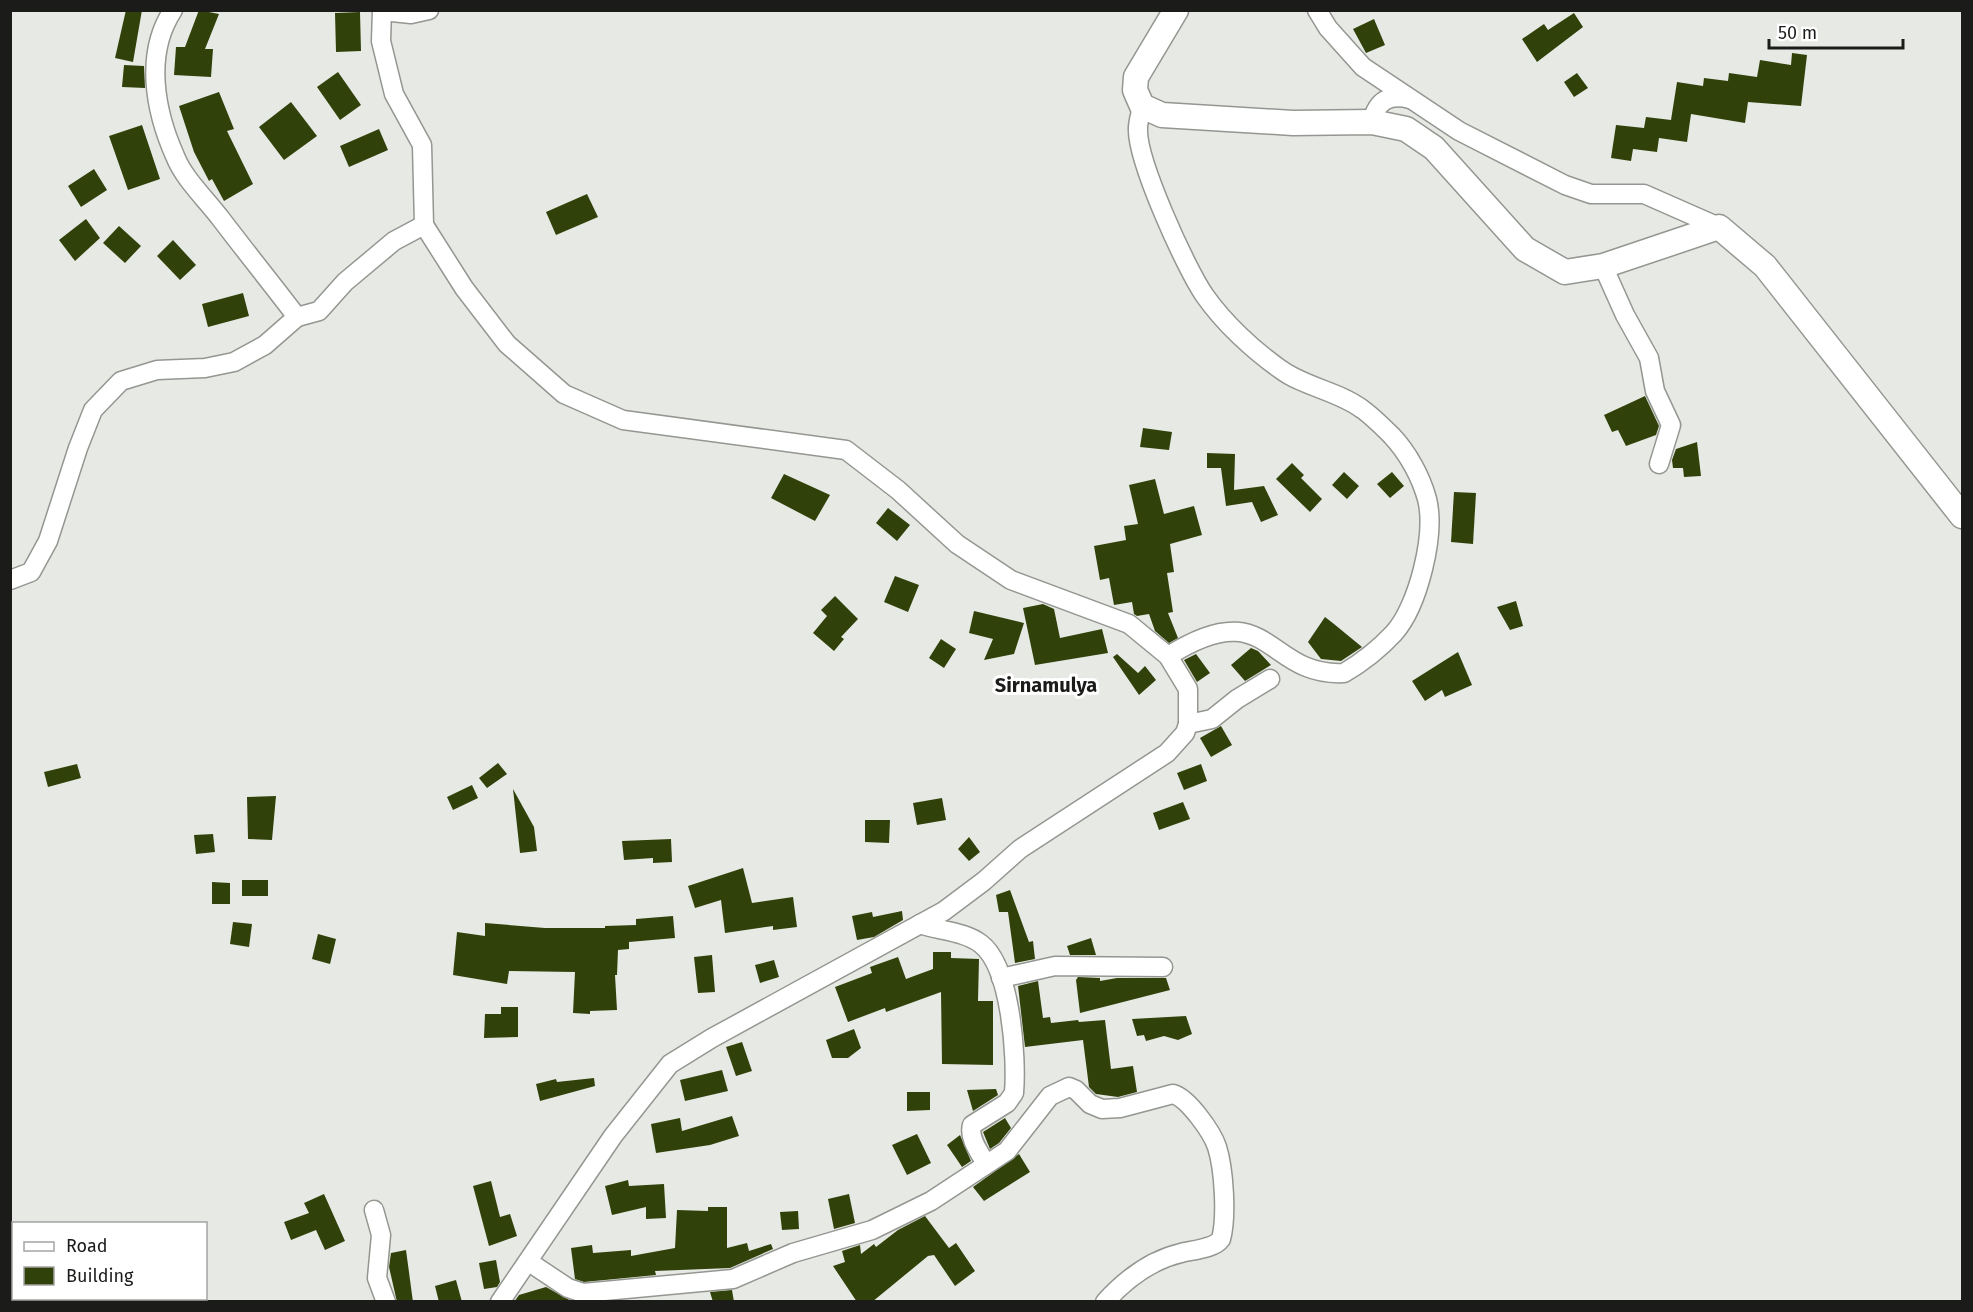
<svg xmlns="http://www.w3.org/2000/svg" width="1973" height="1312" viewBox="0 0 1973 1312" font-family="'Fira Sans',sans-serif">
  <rect width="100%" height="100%" fill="#e7eae4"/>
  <!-- building -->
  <g fill="#30420a">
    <polygon points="126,10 142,10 133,62 115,58"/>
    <polygon points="199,10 219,14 205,49 213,49 211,77 174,75 176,47 185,47"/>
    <polygon points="360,12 361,51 336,52 335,13"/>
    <polygon points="1574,13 1583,27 1537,62 1522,39 1544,24 1548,30"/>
    <polygon points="1374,19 1385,45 1366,53 1353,29"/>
    <polygon points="1792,53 1807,55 1801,106 1748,102 1745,123 1691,114 1687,142 1659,138 1657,152 1633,149 1631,161 1611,158 1616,125 1644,128 1646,117 1671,120 1677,82 1703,86 1704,78 1728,81 1729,73 1757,77 1760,60 1791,65"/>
    <polygon points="124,65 144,66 145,88 122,87"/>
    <polygon points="338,72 361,105 340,120 317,87"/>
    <polygon points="1577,73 1588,88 1574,97 1564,82"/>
    <polygon points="219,92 234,129 227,131 253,184 224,201 212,179 209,181 194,152 179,106"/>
    <polygon points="291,102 317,136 284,160 259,127"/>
    <polygon points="142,125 160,179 128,190 109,136"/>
    <polygon points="379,129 388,150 349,167 340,146"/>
    <polygon points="94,169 107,190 81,207 68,186"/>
    <polygon points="587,194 598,217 556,235 546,212"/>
    <polygon points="86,219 100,238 75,261 59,240"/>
    <polygon points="119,226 141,246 125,263 103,243"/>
    <polygon points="173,240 196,265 180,280 157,256"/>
    <polygon points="243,293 249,316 208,327 202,304"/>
    <polygon points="1645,396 1659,426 1656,435 1626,446 1618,430 1612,432 1604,415"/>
    <polygon points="1143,428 1172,432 1169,450 1140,447"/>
    <polygon points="1697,442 1701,476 1684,477 1683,468 1673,468 1672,460 1676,449"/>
    <polygon points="1207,453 1235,454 1234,490 1264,486 1278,515 1261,522 1252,502 1226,506 1221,468 1207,468"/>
    <polygon points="1292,463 1304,475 1301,478 1322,499 1310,512 1276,479"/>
    <polygon points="1344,472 1359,486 1347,499 1332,485"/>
    <polygon points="1392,472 1404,486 1390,498 1377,484"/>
    <polygon points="784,474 830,495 815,521 771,498"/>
    <polygon points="1155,479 1164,514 1194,506 1202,535 1170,544 1174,572 1167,573 1173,612 1168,613 1178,638 1169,643 1155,631 1149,614 1137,616 1134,614 1132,602 1114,605 1109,578 1100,580 1094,546 1126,540 1124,526 1138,524 1129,485"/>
    <polygon points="1454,492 1476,493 1473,544 1451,542"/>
    <polygon points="888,508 910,525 897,541 876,523"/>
    <polygon points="895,576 919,585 908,612 884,602"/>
    <polygon points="835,596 858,619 841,637 844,639 834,651 813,633 827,616 821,610"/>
    <polygon points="1516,601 1523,626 1510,630 1497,607"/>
    <polygon points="1043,604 1054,609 1060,638 1102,629 1108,653 1035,665 1023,608"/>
    <polygon points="974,611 1024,623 1014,654 984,660 993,639 969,633"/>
    <polygon points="1325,617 1334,624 1362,647 1341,661 1321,659 1308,642"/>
    <polygon points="941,639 956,649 944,668 929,658"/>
    <polygon points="1251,648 1258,651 1271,665 1245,681 1231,665"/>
    <polygon points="1458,652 1472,685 1445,697 1442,690 1425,701 1412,681"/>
    <polygon points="1117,654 1138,673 1145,666 1156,680 1139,695 1113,657"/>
    <polygon points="1196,654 1210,673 1197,682 1184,660"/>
    <polygon points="1221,726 1232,745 1211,757 1200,738"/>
    <polygon points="498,763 507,774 487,788 479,778"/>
    <polygon points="77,764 81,778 48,787 44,772"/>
    <polygon points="1201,764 1207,781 1184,790 1177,773"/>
    <polygon points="472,785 478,798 453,810 447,797"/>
    <polygon points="513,789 534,827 537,851 520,853"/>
    <polygon points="276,796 272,840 248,839 247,797"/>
    <polygon points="942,798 946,820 917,825 913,803"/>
    <polygon points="1183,802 1190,819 1159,830 1153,813"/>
    <polygon points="865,820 890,820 889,843 865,842"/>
    <polygon points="213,834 215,852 196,854 194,835"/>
    <polygon points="969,837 980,852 969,861 958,849"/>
    <polygon points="671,839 672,862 653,863 653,858 624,860 622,841"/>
    <polygon points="743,868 752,903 793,897 797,927 773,930 773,926 725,933 721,900 695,908 688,886"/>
    <rect x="242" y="880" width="26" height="16"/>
    <polygon points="212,882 230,883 230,904 212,904"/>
    <polygon points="1010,890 1029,942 1033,941 1035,959 1015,963 1008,912 999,912 996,895"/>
    <polygon points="902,911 903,920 874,937 857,940 852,916 872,912 873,917"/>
    <polygon points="673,916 675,938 629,942 629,949 618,950 617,975 615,975 617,1010 590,1011 590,1014 573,1013 575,972 509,971 507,984 453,975 457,932 485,936 485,923 545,928 605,928 605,926 636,925 636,919"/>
    <polygon points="233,922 252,924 249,947 230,944"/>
    <polygon points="318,934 336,939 330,964 312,959"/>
    <polygon points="1091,938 1096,955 1070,955 1067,946"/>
    <polygon points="933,952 951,952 951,958 979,959 978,1001 993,1001 993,1065 942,1064 941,992 886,1012 885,1008 848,1022 835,987 872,973 870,967 898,957 906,979 933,969"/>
    <polygon points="712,955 715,992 698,993 694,957"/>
    <polygon points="774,960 779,977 760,983 755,965"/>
    <polygon points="1078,977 1100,978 1100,981 1117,978 1166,978 1170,990 1080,1013 1076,980"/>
    <polygon points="1038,981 1043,1018 1050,1017 1051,1023 1078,1020 1079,1022 1105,1020 1111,1069 1133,1066 1137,1092 1118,1097 1096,1094 1089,1087 1083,1040 1025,1047 1018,986"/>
    <polygon points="501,1007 518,1007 518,1037 484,1038 485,1014 501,1014"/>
    <polygon points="1186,1016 1192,1034 1178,1040 1164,1036 1146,1041 1144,1035 1137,1036 1132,1019"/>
    <polygon points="854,1029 861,1048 848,1058 832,1058 826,1040"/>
    <polygon points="742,1042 752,1071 736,1076 726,1047"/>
    <polygon points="722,1070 728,1091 685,1101 680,1080"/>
    <polygon points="594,1078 595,1086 540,1101 536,1084 556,1079 557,1082"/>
    <polygon points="996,1089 998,1095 973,1111 967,1090"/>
    <polygon points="907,1092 930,1092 930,1110 907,1111"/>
    <polygon points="732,1116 739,1136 710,1145 656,1153 651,1124 680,1118 682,1131"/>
    <polygon points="1005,1118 1011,1128 999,1143 990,1149 983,1132"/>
    <polygon points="917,1134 931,1163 907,1175 892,1145"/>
    <polygon points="960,1135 971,1161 962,1167 947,1145"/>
    <polygon points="1019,1154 1030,1172 984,1201 973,1187"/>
    <polygon points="628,1180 629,1186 664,1184 666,1218 646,1219 646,1207 612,1215 605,1186"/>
    <polygon points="491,1181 500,1217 510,1214 517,1236 489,1246 473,1186"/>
    <polygon points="324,1194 345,1241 325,1250 316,1230 291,1240 284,1222 309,1213 304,1203"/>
    <polygon points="849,1194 855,1223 834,1229 828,1199"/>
    <polygon points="708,1207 727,1207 727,1248 747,1243 749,1251 771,1244 773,1249 730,1268 655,1271 656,1275 584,1282 575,1279 571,1248 592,1245 593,1253 631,1250 631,1256 675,1248 677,1210 708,1211"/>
    <polygon points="798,1211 799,1229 782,1230 780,1212"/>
    <polygon points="925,1216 949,1248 956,1243 975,1271 955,1286 934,1255 928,1256 872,1302 857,1302 833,1266 845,1262 842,1251 860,1245 861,1254 874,1244 876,1247 898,1230"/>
    <polygon points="406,1250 413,1302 397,1302 389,1267 391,1253"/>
    <polygon points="496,1260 500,1282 497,1287 484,1289 479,1263"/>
    <polygon points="456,1280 462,1302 439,1302 435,1286"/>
    <polygon points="546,1287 573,1302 514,1302 519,1295"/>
    <polygon points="732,1290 734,1302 713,1302 710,1292"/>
  </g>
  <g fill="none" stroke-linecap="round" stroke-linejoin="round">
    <defs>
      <g id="minor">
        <path d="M173 10C144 54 155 111 175 156 184 179 206 199 221 219 246 252 272 284 297 317L319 311 345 282 394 241 424 225 464 288 507 344 564 394 623 420 846 450 898 490 957 544 1011 580 1129 624 1168 656 1188 689V724L1185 733 1167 753 1020 849 984 881 944 911 712 1038 670 1064 613 1136 500 1302"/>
        <polyline points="382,10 381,41 394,94 422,145 424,225"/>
        <polyline points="1317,10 1328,28 1363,67 1459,131 1565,185 1591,194 1644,194 1719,227"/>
        <polyline points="382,11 411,14 429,10"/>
        <path d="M1142 106C1141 113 1138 121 1138 128 1136 159 1186 269 1205 296 1224 323 1253 350 1280 369 1304 387 1338 391 1362 409 1372 416 1383 427 1392 436 1408 453 1421 477 1427 499 1436 535 1418 606 1394 633 1380 648 1361 663 1344 673 1265 677 1271 591 1168 656"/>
        <path d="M1372 122C1377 100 1389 94 1410 99"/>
        <polyline points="1603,266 1625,315 1649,358 1655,391 1671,425 1659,464"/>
        <polyline points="10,580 31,572 48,541 78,448 93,410 121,381 157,370 205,368 234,362 265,345 297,317"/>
        <polyline points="1188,724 1212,719 1237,699 1270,679"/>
        <path d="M920 924C939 931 964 931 981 944 1011 967 1017 1057 1014 1093L1007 1103 972 1125C968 1138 980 1153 986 1164"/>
        <polyline points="1001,978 1055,966 1163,967"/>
        <polyline points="374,1210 381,1235 377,1278 386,1302"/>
        <path d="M529 1262 568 1288 583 1293 733 1279 793 1253 872 1230 931 1201 1007 1151 1050 1096 1069 1087 1076 1090 1090 1104 1102 1109 1120 1108 1173 1094C1188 1098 1212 1132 1217 1147 1224 1169 1227 1217 1221 1239 1214 1249 1192 1250 1181 1253 1151 1260 1125 1280 1105 1302"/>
      </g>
      <polyline id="secondary" points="1176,10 1136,77 1135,90 1142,106 1162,115 1293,123 1372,122 1406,129 1434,148 1525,249 1565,272 1603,266 1719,227 1765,266 1962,516"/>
    </defs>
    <!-- minor casing -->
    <use href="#minor" stroke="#949691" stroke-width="21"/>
    <!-- secondary casing -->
    <use href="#secondary" stroke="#949691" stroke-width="27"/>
    <!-- minor -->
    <use href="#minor" stroke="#fff" stroke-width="18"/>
    <!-- secondary -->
    <use href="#secondary" stroke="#fff" stroke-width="24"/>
  </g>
  <g text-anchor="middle" stroke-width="6" stroke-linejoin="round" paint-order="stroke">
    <!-- quarter labels -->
    <g font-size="20" font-weight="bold" fill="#1b1c1a" stroke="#fff">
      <text x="1046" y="692">Sirnamulya</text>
    </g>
  </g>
  <!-- border -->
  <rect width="1973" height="1312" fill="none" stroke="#1b1c1a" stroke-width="24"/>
  <!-- legend -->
  <rect x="12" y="1222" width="195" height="78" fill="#ffffff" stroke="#a4a4a3" stroke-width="1.5"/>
  <rect x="24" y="1242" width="30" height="9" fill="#ffffff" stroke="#a4a4a3" stroke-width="1.5"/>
  <text x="66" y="1252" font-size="18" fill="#1b1c1a">Road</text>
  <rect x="24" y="1267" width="30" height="18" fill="#30420a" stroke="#a4a4a3" stroke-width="1.5"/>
  <text x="66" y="1282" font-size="18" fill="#1b1c1a">Building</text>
  <!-- scale -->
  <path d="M1769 39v9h134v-9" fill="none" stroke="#1b1c1a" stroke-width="3"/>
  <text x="1778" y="39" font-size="18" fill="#1b1c1a" stroke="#ffffff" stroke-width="4.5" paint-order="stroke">50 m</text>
</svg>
